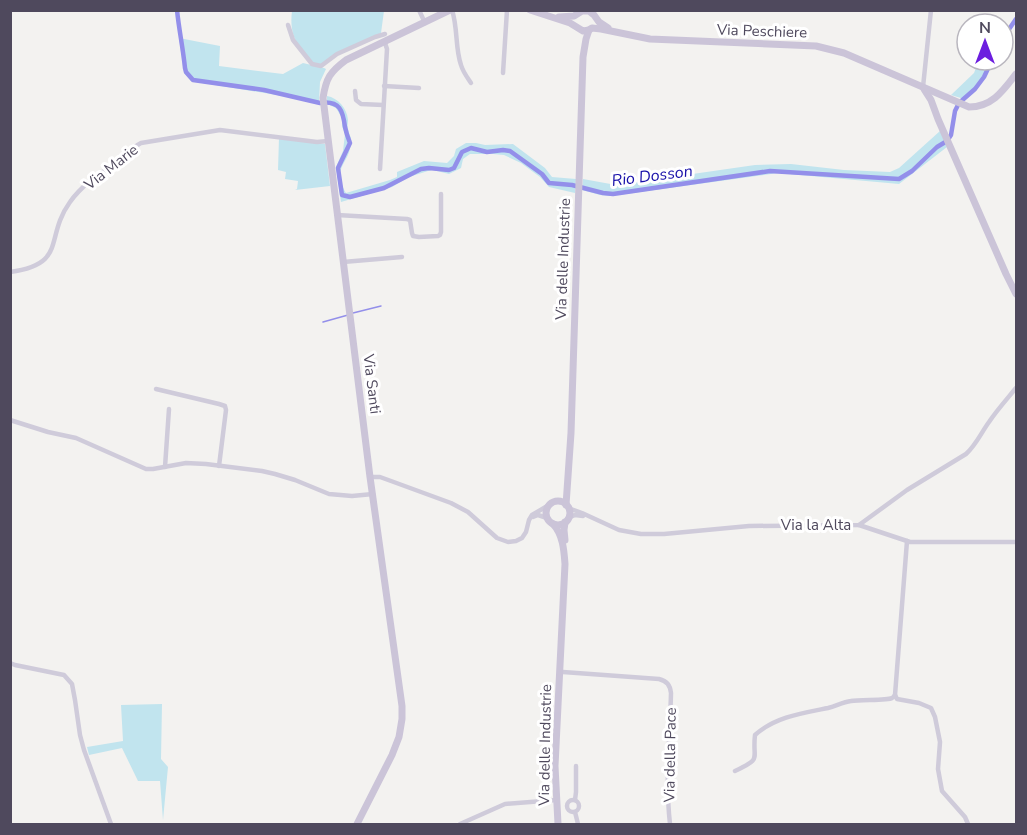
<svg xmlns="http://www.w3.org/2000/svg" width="1027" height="835" viewBox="0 0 1027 835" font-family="'Nunito Sans',sans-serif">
  <rect width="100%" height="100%" fill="#f3f2f0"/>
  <!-- green -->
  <g fill="#c1e4ee">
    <path d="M292 11H384L381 33 319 65 311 64C297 45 289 35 292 11Z"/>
    <polygon points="179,38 220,46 219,66 283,74 303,63 324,68 326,69 320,82 319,102 191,81 184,73"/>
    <path d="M979 60H993C987 77 975 87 964 99L951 95 974 73Z"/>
    <path d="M327 96C338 98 347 108 348 120 348 123 347 126 348 129 349 135 352 137 351 143 349 165 331 167 346 193L390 180 397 177V172L424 161 447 163 454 156 456 149 466 143H476L485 145 513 144 545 168 552 177 576 179 575 193 549 187 540 177 521 163 504 155 493 154H470L463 159 461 168 449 174 433 170 428 171 409 177 392 187 341 202 336 167 343 151 345 134 342 126V118L336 108 327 104Z"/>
    <polygon points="940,131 947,147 899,184 778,173 611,196 600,195 582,190 583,179 616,185 755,165 791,164 844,170 890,172 899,168"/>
    <polygon points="279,138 325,144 330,186 295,190 297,189 298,181 285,179 286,172 278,170"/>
    <polygon points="162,704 161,759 168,767 163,820 160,781 138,781 122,748 89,755 87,747 123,741 121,705"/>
  </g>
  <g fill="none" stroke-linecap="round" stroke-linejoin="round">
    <!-- stream -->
    <g stroke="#938fea" stroke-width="1.5">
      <polyline points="353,313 381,306"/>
      <polyline points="323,322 348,315"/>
    </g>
    <!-- canal -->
    <g stroke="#938fea" stroke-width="4.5">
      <path d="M177 10C179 30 183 48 185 68L186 72 193 80 264 90 320 103C340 100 343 111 345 127 346 132 348 138 350 143L338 168 342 195 350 197 384 188 421 169 429 168 449 170 454 168 462 152 471 148 487 152 503 150 510 151 542 174 549 183 572 185 603 193 613 194 770 171 899 179 912 171 937 147 947 141 951 135 955 111 959 103 975 89 984 77 992 60"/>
      <polyline points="1003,38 1016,19"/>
    </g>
    <!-- street -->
    <g stroke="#cfcbda" stroke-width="4.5">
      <polyline points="419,10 425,23"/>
      <path d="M452 10C458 28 455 48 461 65 463 72 467 77 471 83"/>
      <polyline points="288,25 293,40 312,64 321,66 337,54 375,37 385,34"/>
      <polyline points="503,73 507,10"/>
      <polyline points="384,86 419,88"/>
      <polyline points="923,87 931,10"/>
      <polyline points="355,91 356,100 361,104 383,105"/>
      <polyline points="380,169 387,49 385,43"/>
      <polyline points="337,215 407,219 410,220 412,233 413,236 419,237 438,236 440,235 441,232 441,194"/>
      <polyline points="343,262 402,257"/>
      <path d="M10 272C68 264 44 238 70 202 76 193 85 185 93 178 100 173 109 169 116 163 125 156 131 148 141 143L220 130 317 142 328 141"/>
      <polyline points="156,389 219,404 225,406 226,410 219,466"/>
      <polyline points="10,420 48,432 76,438 146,469 153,469 186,463 206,464 262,471 275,474 295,480 329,494 352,496 373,494"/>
      <polyline points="165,467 169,409"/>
      <polyline points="370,477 380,477 391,481 451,503 468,512 497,538 508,542 516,541 522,538 526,532 529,520 532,515 549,505"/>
      <path d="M568 508 582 513 619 530 641 534H664L749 526 859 525 907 490 966 454C976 445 981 433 989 422 997 410 1007 399 1016 388"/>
      <polyline points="533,517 538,515 547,518"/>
      <polyline points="568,518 575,515 583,516"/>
      <polyline points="859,525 907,541 895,695 897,699 919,703 931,708 935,717 940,742 938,769 942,791 965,817 968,824"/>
      <polyline points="907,541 910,542 1016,542"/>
      <polyline points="10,663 15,665 64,675 72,684 75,700 80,735 84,750 111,824"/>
      <path d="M563 672 659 679C667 681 670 685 671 693 670 736 665 781 670 824"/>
      <path d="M735 771C763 758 752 760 755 735 775 717 803 713 828 708 836 706 843 702 851 701 859 699 887 701 892 698 894 697 894 696 895 695"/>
      <circle cx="573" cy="806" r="6"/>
      <polyline points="575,800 576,792 576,766"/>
      <polyline points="575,812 578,824"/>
      <polyline points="460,824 505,804 556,800"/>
    </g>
    <!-- secondary -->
    <g stroke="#cbc4d8" stroke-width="7">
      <path d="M530 10 570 23 583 31 589 30 592 28 601 29 650 39 816 46 844 53 969 107C992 107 1003 91 1016 74"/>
      <polyline points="559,17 574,16 582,11 589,11 594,15 599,22 608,28"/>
      <polyline points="924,89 931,100 938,119 1006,274 1016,294"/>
      <circle cx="558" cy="513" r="12"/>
      <polyline points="566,505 571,433 583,57 586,39 589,30"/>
      <polyline points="565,522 564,530 565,540"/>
      <path d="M553 524C563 535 564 550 565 564L555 766 558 824"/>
      <path d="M357 824 392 755 399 737 402 719V706L370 477 323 98C326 78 330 72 346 60L450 10"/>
    </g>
  </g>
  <g text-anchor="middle" stroke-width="6" stroke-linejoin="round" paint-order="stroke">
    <!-- street labels -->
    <g font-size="15" fill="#4f495d" stroke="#fff">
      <text transform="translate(762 31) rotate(2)" y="5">Via Peschiere</text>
      <text transform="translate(111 167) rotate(-38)" y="5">Via Marie</text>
      <text transform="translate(563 259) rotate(-88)" y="5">Via delle Industrie</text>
      <text transform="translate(372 384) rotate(83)" y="5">Via Santi</text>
      <text x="816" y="530">Via la Alta</text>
      <text transform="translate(545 745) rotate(-89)" y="5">Via delle Industrie</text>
      <text transform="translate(670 755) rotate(-89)" y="5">Via della Pace</text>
    </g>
    <!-- water labels -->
    <g font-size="16" font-style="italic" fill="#1810a9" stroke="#fff">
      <text transform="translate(652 175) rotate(-7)" y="6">Rio Dosson</text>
    </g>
  </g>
  <!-- border -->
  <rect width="1027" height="835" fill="none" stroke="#4f495d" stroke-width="24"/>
  <!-- north arrow -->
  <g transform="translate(985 42)"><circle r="28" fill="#ffffff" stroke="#b9b6be" stroke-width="1.5"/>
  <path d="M0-4.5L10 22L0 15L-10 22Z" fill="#6c1edf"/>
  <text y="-9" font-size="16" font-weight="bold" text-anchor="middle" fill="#4f495d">N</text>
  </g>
</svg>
